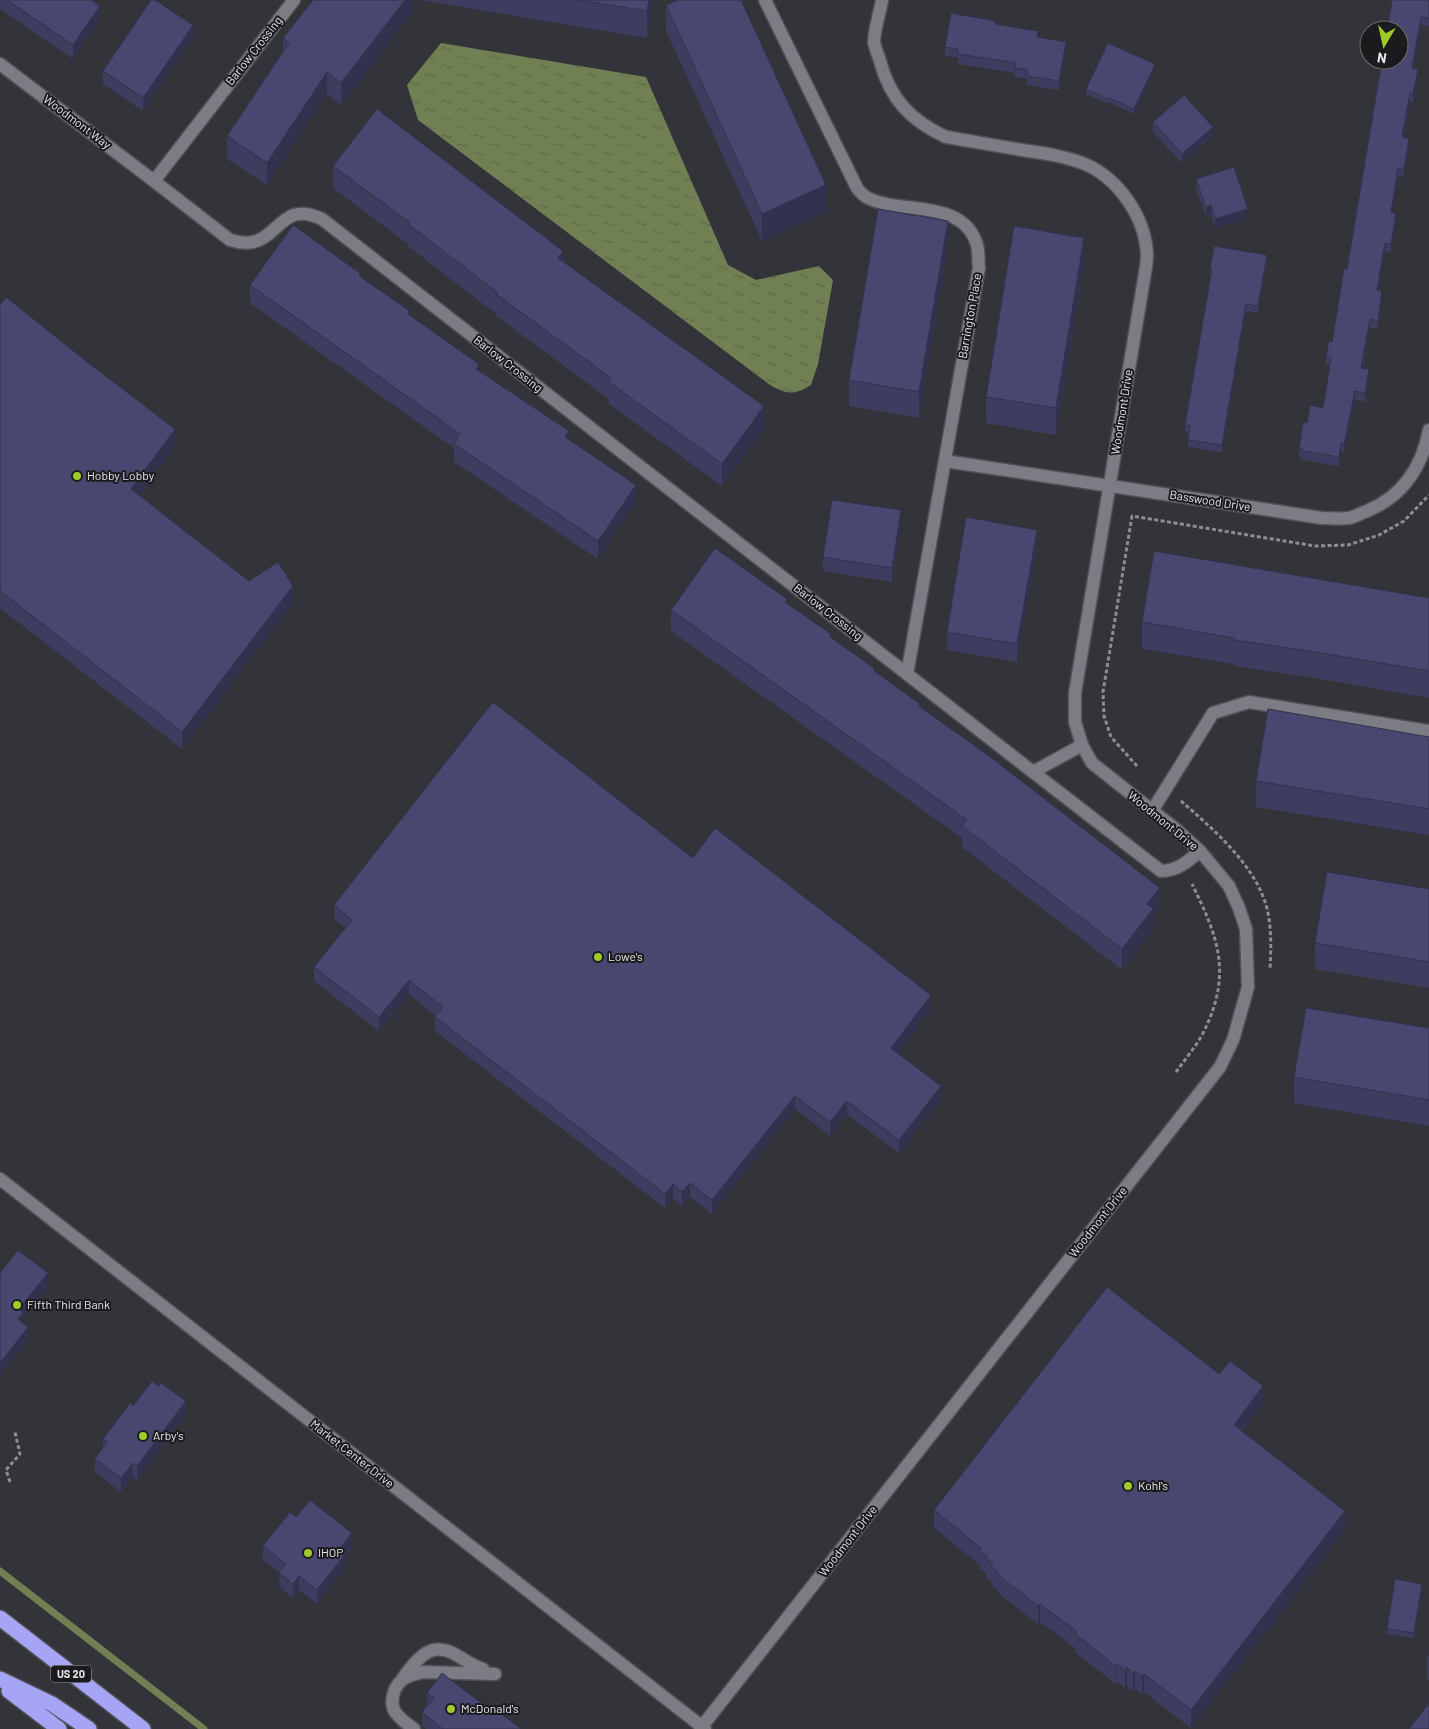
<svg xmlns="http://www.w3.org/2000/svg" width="1429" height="1729" viewBox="0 0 1429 1729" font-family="Barlow,sans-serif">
  <defs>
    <pattern id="water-ripples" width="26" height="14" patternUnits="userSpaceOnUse" patternTransform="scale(1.25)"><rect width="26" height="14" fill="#708053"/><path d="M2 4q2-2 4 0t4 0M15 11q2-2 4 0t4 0" fill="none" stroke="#5f684e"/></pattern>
  </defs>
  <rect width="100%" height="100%" fill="#33333a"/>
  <!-- water -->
  <path fill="url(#water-ripples)" d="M441 43 646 77 728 265 756 280 819 266 833 280 818 364 811 385C793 396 787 394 770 385L418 120 407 85Z"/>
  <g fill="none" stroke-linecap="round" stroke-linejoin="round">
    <!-- stream -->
    <polyline stroke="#708053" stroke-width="7" points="0,1571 204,1729"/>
    <defs>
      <g id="minor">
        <path d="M294 0 154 181 230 240C280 256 274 196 322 219L1033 772 1082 745"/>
        <path d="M765 0 857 188C860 192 864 196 868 198 903 215 963 198 977 245 979 252 978 261 979 268L907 674"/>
        <polyline points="0,64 154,181"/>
        <path d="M945 461 1322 518C1331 518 1340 519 1349 518 1355 517 1361 513 1367 511 1403 496 1422 467 1429 430"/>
        <path d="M1033 772 1161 871C1178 871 1188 861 1200 851"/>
        <polyline points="1152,811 1213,713 1249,702 1429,731"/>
        <polyline points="0,1179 705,1729"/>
        <path d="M403 1678C418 1658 431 1639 458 1656 467 1661 473 1666 483 1669"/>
        <path d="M414 1729C407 1724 401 1720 396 1713 389 1705 393 1688 401 1681 407 1675 416 1674 423 1672L495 1674"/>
        <path d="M700 1729 1220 1067 1233 1040 1248 987 1246 929 1239 908 1229 886 1200 851 1178 831 1092 763 1082 745 1075 722V693L1145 273C1146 267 1147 260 1147 254 1145 217 1119 179 1085 164 1064 156 1043 153 1022 150 996 146 971 141 946 137 911 121 890 99 880 61 878 55 875 48 874 42 874 31 880 12 882 0"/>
      </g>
      <g id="highway">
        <polyline points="0,1618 143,1729"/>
        <polyline points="0,1679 52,1704 89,1729"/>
        <polyline points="9,1691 59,1729"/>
      </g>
    </defs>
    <!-- minor casing -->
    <use href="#minor" stroke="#505055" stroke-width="15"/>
    <!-- highway casing -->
    <use href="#highway" stroke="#505055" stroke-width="18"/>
    <!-- path -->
    <g stroke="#8d8d93" stroke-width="3" stroke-dasharray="4 2.5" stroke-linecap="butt">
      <polyline points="1137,766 1111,737 1104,716 1103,692 1132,516 1315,546 1348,545 1379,535 1404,521 1429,495"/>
      <path d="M1181 801C1212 828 1254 864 1266 905 1272 926 1271 948 1270 970"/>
      <path d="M1176 1072C1186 1058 1199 1043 1206 1027 1232 971 1217 935 1192 884"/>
      <polyline points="10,1482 6,1470 20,1454 15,1432"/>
    </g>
    <!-- minor -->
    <use href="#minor" stroke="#7c7c84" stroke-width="12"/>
    <!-- highway -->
    <use href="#highway" stroke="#a5a4f5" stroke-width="15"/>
  </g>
  <!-- wall -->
  <g fill="#3e3d60">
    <polygon points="0,0 91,0 100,20 73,59 0,9"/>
    <polygon points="413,0 413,11 341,105 327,94 267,185 227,159 227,136 283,51 283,38"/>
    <polygon points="421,0 653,0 647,38"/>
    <polygon points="1429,0 1429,27 1421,25 1413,69 1418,78 1413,102 1410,101 1404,138 1409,147 1404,177 1398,176 1392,212 1396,222 1391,252 1385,251 1378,290 1382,299 1378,329 1370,328 1363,368 1369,377 1365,402 1355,400 1344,452 1341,452 1339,466 1302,460 1302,458 1299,457 1299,449 1307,423 1323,408 1330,366 1326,364 1326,355 1332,342 1347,269 1382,60"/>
    <polygon points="666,5 826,212 762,241 666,31"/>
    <polygon points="995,25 1038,37 1066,51 1059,90 1027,85 1027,79 1015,77 1015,73 958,64 958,58 945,56 945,47"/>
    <polygon points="193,38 143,111 103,84 103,71"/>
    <polygon points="1155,69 1134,114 1109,102 1108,104 1086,94 1086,89"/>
    <polygon points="1153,122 1213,136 1182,163 1153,132"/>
    <polygon points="333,166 563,262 764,428 722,486 609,404 609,399 496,316 496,314 408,246 408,244 333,188"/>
    <polygon points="1196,179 1248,218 1215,229 1211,215 1206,216 1196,188"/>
    <polygon points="948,247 919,418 849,406 849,380"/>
    <polygon points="1267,262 1258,313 1246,311 1222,453 1188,447 1189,433 1185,432 1185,425 1211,276 1210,276 1210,269"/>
    <polygon points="1084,264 1056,435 986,423 986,397"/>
    <polygon points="361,277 479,371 569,440 636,503 598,559 454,462 454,448 250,303 250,285"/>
    <polygon points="0,305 175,446 139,495 249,581 293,603 182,749 0,608"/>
    <polygon points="901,524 892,582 823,571 823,557"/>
    <polygon points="1037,548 1017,662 947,650 947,632"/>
    <polygon points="1429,598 1429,698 1315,678 1234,666 1234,664 1142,649 1142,622"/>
    <polygon points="787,603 920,707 1160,909 1153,918 1153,930 1122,970 962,847 962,838 671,631 671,610"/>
    <polygon points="1429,737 1429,835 1256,807 1256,781"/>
    <polygon points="693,858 931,1009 898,1053 941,1100 899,1153 847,1115 830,1136 795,1109 712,1214 690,1197 682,1206 673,1198 665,1208 435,1031 435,1017 436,1016 409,994 379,1031 314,981 314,967 345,928 334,919 334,905"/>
    <polygon points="1429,889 1429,988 1315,969 1315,943"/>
    <polygon points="1429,1028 1429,1126 1294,1103 1294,1077"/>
    <polygon points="1219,1374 1263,1404 1242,1432 1345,1530 1191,1728 1144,1692 1142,1694 1135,1689 1133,1691 1127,1685 1125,1688 1117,1682 1116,1684 1075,1652 1075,1648 1040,1622 1038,1624 997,1592 997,1589 991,1585 991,1581 986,1577 986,1573 980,1569 980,1565 934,1528 934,1510"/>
    <polygon points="133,1406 186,1415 137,1480 133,1476 121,1492 95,1472 95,1459 103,1448 103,1439"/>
    <polygon points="296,1517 352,1547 344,1557 344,1570 317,1604 299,1590 293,1598 279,1587 280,1573 263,1560 263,1546"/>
    <polygon points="1422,1588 1414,1638 1387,1634 1387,1629"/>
    <polygon points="1429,1655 1429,1680 1427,1679 1427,1657"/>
    <polygon points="427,1693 497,1715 521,1729 426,1729 422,1726 422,1712 427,1706"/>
  </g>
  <!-- shaded-wall -->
  <g fill="#32324e">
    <polygon points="405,0 413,0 413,11 341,105 341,83"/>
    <polygon points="649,0 653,0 647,38 647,11"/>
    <polygon points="100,6 100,20 73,59 73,45"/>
    <polygon points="1421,17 1421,25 1412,77 1412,68"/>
    <polygon points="193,25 193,38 143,111 143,98"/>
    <polygon points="1066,42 1066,51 1059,90 1059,81"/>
    <polygon points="1155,64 1155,69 1134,114 1134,109"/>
    <polygon points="1418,70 1418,78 1413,102 1413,93"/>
    <polygon points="327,72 327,94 267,185 267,163"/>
    <polygon points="1410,93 1410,101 1402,146 1402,137"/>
    <polygon points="1213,127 1213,136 1182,163 1182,154"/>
    <polygon points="1409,139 1409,147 1404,177 1404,169"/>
    <polygon points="1398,168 1398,176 1391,221 1391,212"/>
    <polygon points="826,185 826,212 762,241 762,214"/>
    <polygon points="1211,205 1211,215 1206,216 1206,207"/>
    <polygon points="1248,209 1248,218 1215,229 1215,219"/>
    <polygon points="1396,213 1396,222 1391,252 1391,244"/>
    <polygon points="948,221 948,247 919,418 919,392"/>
    <polygon points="1084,238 1084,264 1056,435 1056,408"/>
    <polygon points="1385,243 1385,251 1377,298 1377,290"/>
    <polygon points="563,251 563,274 558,258"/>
    <polygon points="1267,255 1267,262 1258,313 1258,306"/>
    <polygon points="1382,291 1382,299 1378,329 1378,321"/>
    <polygon points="1246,304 1246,311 1222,453 1222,445"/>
    <polygon points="1370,319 1370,328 1361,376 1361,368"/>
    <polygon points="1369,369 1369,377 1365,402 1365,393"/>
    <polygon points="1355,391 1355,400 1344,452 1344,444"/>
    <polygon points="764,406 764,428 722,486 722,464"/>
    <polygon points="175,429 175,446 131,506 131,489"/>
    <polygon points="569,431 569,450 565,437"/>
    <polygon points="1341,443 1341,452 1339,466 1339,457"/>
    <polygon points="636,485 636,503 598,559 598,541"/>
    <polygon points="901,510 901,524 892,582 892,568"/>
    <polygon points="1037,530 1037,548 1017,662 1017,644"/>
    <polygon points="293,586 293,603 182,749 182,732"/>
    <polygon points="1160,888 1160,909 1153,918 1153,930 1122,970 1122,949 1147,904"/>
    <polygon points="409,980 409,994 379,1031 379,1017"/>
    <polygon points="931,995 931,1009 891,1062 891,1048"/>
    <polygon points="941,1086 941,1100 899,1153 899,1140"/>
    <polygon points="795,1096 795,1109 712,1214 712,1200"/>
    <polygon points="847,1101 847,1115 830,1136 830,1122"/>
    <polygon points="690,1183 690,1197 682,1206 682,1192"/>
    <polygon points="673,1184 673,1198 665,1208 665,1194"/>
    <polygon points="48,1273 48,1287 23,1318 23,1326 18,1319 19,1309"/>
    <polygon points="28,1327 28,1340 0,1377 0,1363"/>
    <polygon points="1263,1386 1263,1404 1234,1443 1234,1425"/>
    <polygon points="186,1401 186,1415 137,1480 137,1466"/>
    <polygon points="133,1463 133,1476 121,1492 121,1478"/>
    <polygon points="1345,1511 1345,1530 1191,1728 1191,1710"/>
    <polygon points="352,1533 352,1547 344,1557 344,1570 317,1604 317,1590 338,1551"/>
    <polygon points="299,1576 299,1590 293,1598 293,1584"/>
    <polygon points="1422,1584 1422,1588 1414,1638 1414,1633"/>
    <polygon points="1040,1604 1040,1622 1038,1624 1038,1606"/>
    <polygon points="1117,1664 1117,1682 1116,1684 1116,1666"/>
    <polygon points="1127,1667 1127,1685 1125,1688 1125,1670"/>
    <polygon points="1135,1671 1135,1689 1133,1691 1133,1673"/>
    <polygon points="1144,1674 1144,1692 1142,1694 1142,1676"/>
  </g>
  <!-- building -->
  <g fill="#484770" stroke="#32324e">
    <polygon points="7,0 91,0 100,6 73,45"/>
    <polygon points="151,0 155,0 193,25 143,98 103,71"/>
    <polygon points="313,0 405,0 341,83 327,72 267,163 227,136 289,43 283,38"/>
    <polygon points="579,0 649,0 647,11"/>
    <polygon points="677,0 741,0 826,185 762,214 666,5"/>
    <polygon points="1392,0 1429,0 1429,18 1421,17 1412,68 1418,70 1413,93 1410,93 1402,137 1409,139 1404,169 1398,168 1391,212 1396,213 1391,244 1385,243 1377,290 1382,291 1378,321 1370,319 1361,368 1369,369 1365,393 1355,391 1344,444 1341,443 1339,457 1302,451 1302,449 1299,449 1303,422 1307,423 1310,405 1323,408 1331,359 1326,355 1329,341 1332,342 1344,269 1347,269 1382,60 1399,60 1399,30 1387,30"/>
    <polygon points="951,13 995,21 995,24 1038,31 1037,37 1066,42 1059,81 1027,76 1028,70 1015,68 1016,63 958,54 958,49 945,47"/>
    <polygon points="1108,43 1155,64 1134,109 1109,98 1108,99 1086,89"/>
    <polygon points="1184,95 1213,127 1182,154 1153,122"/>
    <polygon points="377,109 563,251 558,258 764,406 722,464 609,382 611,378 496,294 498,293 408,224 409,222 333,166"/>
    <polygon points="1234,167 1248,209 1215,219 1211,205 1206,207 1196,179"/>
    <polygon points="878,209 948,221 919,392 849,380"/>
    <polygon points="293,225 361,274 359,276 410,311 408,314 479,364 476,369 569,431 565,437 636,485 598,541 454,444 460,434 250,285"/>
    <polygon points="1014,226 1084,238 1056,408 986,397"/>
    <polygon points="1214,246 1267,255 1258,306 1246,304 1222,445 1188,440 1190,426 1185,425 1212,269 1210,269"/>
    <polygon points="6,297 86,361 175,429 131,489 249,581 278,562 293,586 182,732 0,591 0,305"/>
    <polygon points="832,500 901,510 892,568 823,557"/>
    <polygon points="966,517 1037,530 1017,644 947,632"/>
    <polygon points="715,548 787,599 785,602 831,634 829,636 875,669 874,671 920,704 919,706 989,756 1160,888 1147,904 1153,909 1122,949 962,826 967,820 671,610"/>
    <polygon points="1154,551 1429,598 1429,671 1315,652 1234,640 1234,638 1142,622"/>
    <polygon points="493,702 693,858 715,828 931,995 891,1048 941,1086 899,1140 847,1101 830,1122 795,1096 712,1200 690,1183 682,1192 673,1184 665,1194 435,1017 443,1007 409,980 379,1017 314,967 352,920 334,905"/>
    <polygon points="1268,709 1429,737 1429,809 1256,781"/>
    <polygon points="1327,872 1429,889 1429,962 1315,943"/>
    <polygon points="1306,1008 1429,1028 1429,1100 1294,1077"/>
    <polygon points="18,1250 48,1273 19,1309 23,1312 18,1319 28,1327 0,1363 0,1273"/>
    <polygon points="1107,1287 1219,1374 1230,1361 1263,1386 1234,1425 1345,1511 1191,1710 1144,1674 1142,1676 1135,1671 1133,1673 1127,1667 1125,1670 1117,1664 1116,1666 1075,1634 1076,1631 1040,1604 1038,1606 997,1574 998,1572 991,1566 993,1564 986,1558 987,1556 980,1551 982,1549 934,1510"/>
    <polygon points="152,1381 159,1386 161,1383 186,1401 137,1466 133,1463 121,1478 95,1459 107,1442 103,1439 130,1403 133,1406"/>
    <polygon points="310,1500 352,1533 338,1551 344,1556 317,1590 299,1576 293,1584 279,1573 286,1564 263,1546 290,1512 296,1517"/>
    <polygon points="1395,1579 1422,1584 1414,1633 1387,1629"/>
    <polygon points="442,1673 497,1715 499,1712 521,1729 443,1729 422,1712 434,1698 427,1693"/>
    <polygon points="1429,1703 1429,1729 1409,1729"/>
  </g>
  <!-- markers -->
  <g fill="#a0c92c" stroke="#1b1b1e" stroke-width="2">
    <circle cx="77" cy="476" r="5"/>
    <circle cx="598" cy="957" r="5"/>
    <circle cx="17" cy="1305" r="5"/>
    <circle cx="143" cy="1436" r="5"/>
    <circle cx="1128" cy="1486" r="5"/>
    <circle cx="308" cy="1553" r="5"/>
    <circle cx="451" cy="1709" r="5"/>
  </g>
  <g text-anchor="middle" stroke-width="4" stroke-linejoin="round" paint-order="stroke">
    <!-- shield labels -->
    <rect fill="#1b1b1e" stroke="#a8a8ad" stroke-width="1" x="51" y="1665.5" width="40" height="17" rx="4"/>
    <g font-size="11" font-weight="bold" fill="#e5e5ea">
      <text x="71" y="1678">US 20</text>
    </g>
    <!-- street labels -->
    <g font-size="12" fill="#e5e5ea" stroke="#1b1b1e">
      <text transform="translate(254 51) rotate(-52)" y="4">Barlow Crossing</text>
      <text transform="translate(77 122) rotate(37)" y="4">Woodmont Way</text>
      <text transform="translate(970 316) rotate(-80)" y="4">Barrington Place</text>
      <text transform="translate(508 364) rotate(38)" y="4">Barlow Crossing</text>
      <text transform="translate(1122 412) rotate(-81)" y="4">Woodmont Drive</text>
      <text transform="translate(1210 501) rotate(9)" y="4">Basswood Drive</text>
      <text transform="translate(828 612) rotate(38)" y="4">Barlow Crossing</text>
      <text transform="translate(1163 821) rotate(39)" y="4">Woodmont Drive</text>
      <text transform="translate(1098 1222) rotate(-52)" y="4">Woodmont Drive</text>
      <text transform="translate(352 1454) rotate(38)" y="4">Market Center Drive</text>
      <text transform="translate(848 1541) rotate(-52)" y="4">Woodmont Drive</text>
    </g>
    <!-- poi labels -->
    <g font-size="12" fill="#e5e5ea" stroke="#1b1b1e" text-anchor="start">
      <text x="87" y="480">Hobby Lobby</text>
      <text x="608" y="961">Lowe's</text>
      <text x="27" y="1309">Fifth Third Bank</text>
      <text x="153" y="1440">Arby's</text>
      <text x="1138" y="1490">Kohl's</text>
      <text x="318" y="1557">IHOP</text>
      <text x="461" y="1713">McDonald's</text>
    </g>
  </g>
  <!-- north arrow -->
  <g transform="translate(1384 45) rotate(189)"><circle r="24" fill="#1b1b1e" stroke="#6c6c70"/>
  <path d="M0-4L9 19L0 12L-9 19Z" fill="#a0c92c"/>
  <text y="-8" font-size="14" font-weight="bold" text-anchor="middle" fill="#e5e5ea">N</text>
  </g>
</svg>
